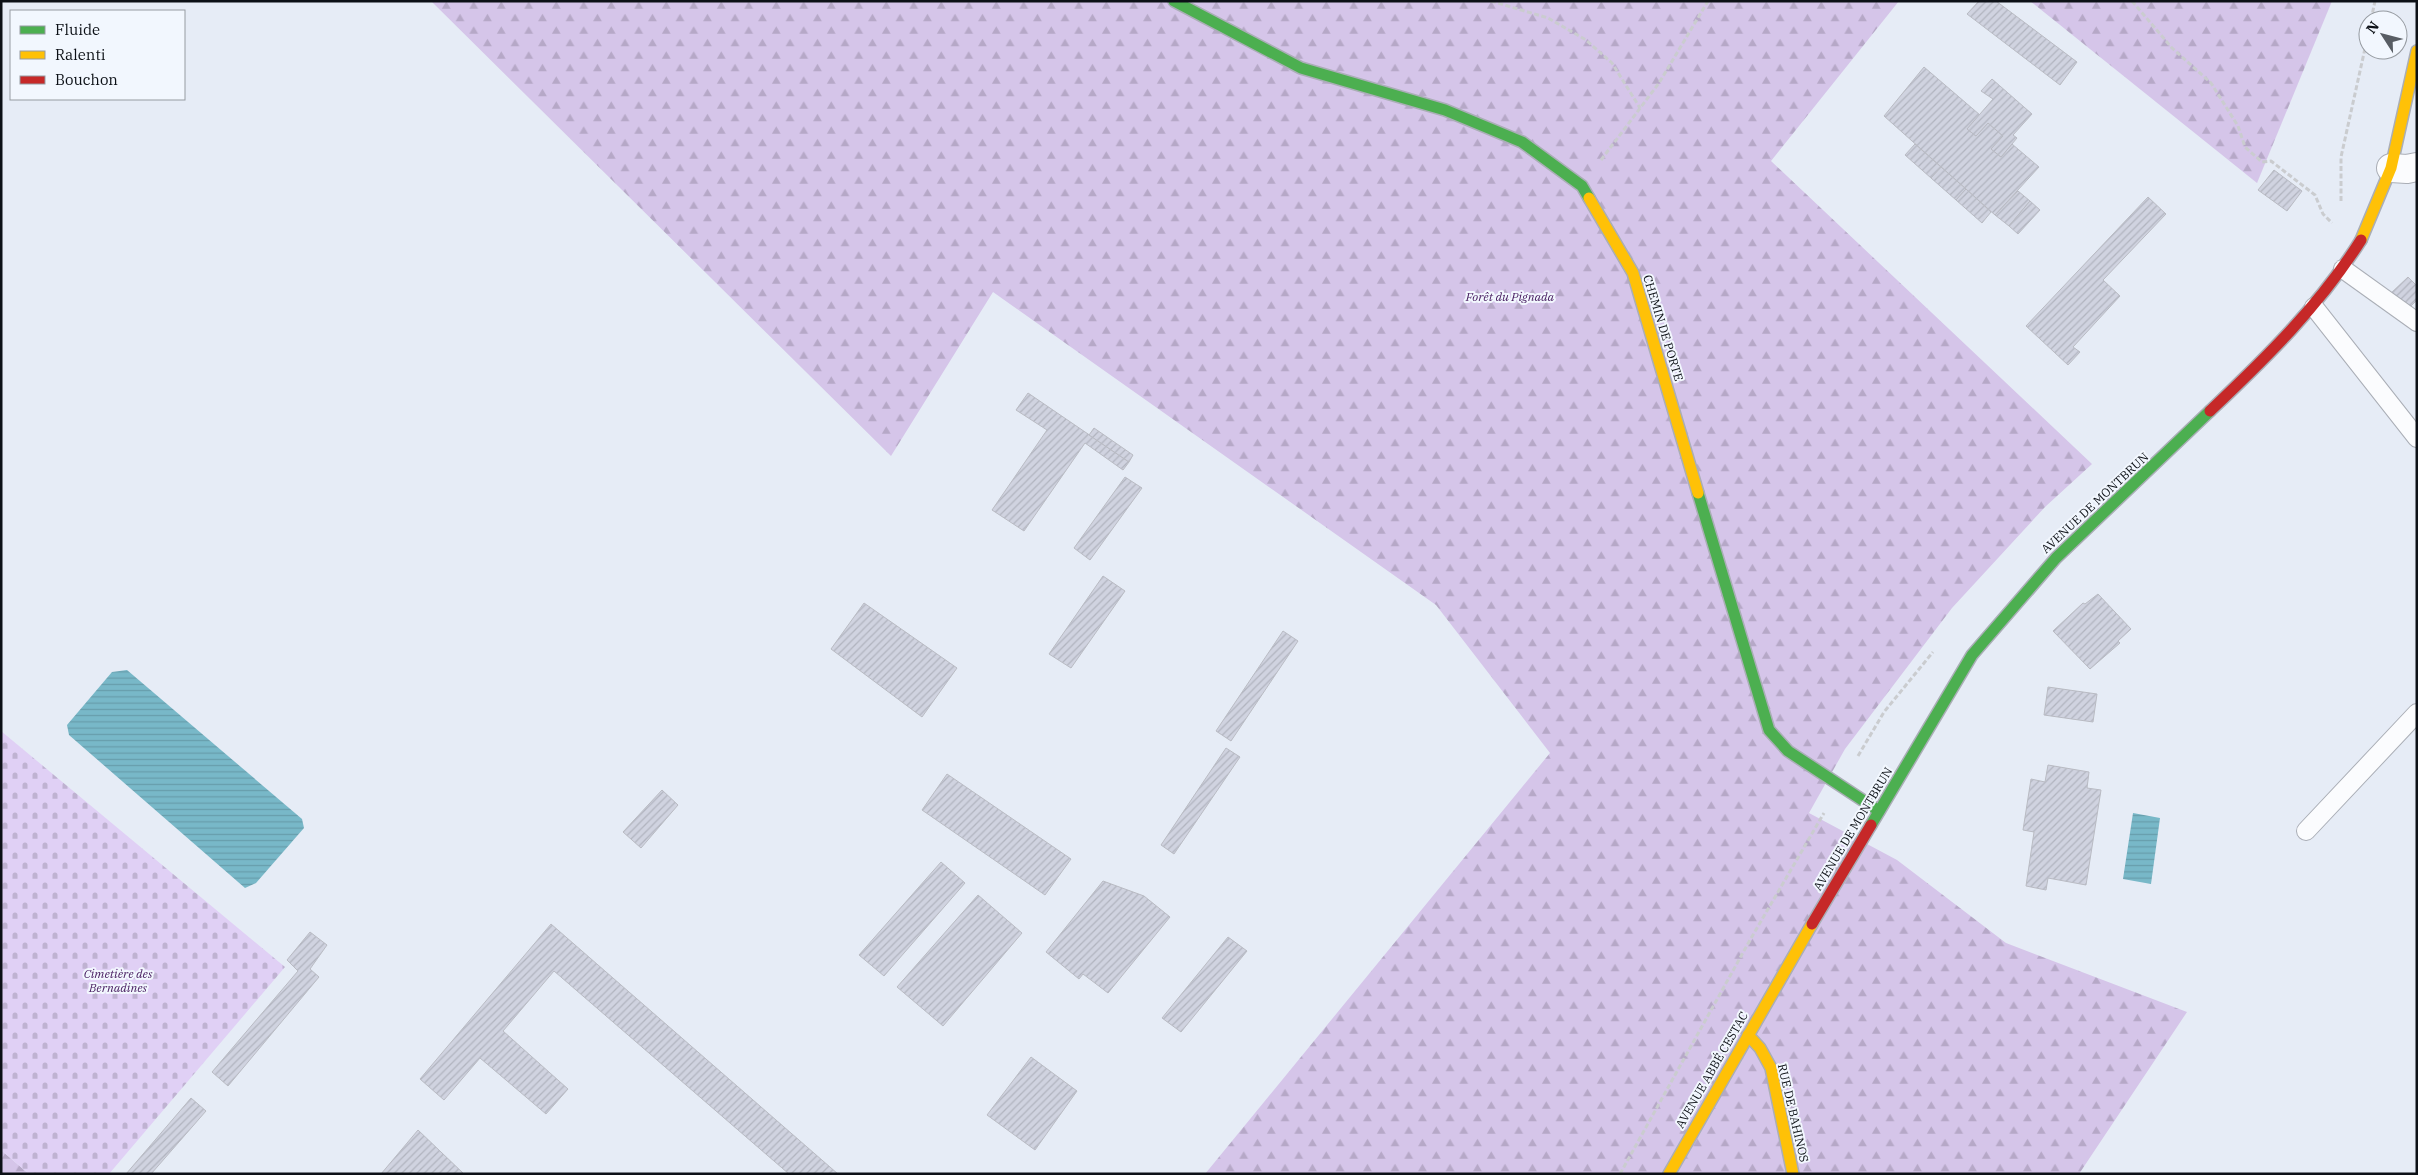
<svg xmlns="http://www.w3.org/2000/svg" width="2418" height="1175" viewBox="0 0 2418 1175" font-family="'IBM Plex Serif',serif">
  <defs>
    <pattern id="forest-firs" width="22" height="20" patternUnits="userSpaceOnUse" patternTransform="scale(1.25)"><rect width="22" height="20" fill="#d5c5e9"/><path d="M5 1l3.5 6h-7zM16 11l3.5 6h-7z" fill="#b6a8c7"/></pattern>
    <pattern id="cemetery-stones" width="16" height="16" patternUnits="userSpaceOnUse" patternTransform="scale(1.25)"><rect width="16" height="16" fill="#e0d0f5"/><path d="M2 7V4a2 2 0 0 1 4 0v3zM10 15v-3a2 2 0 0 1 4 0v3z" fill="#bfb2d1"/></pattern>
    <pattern id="water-rules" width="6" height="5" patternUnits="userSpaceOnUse" patternTransform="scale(1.25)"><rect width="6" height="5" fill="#78b8c8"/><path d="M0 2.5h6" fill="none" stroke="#679dab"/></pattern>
    <pattern id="building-hatch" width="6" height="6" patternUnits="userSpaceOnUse" patternTransform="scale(1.25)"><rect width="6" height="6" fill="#d0d3e0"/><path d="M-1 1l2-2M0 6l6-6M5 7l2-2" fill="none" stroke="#b1b4bf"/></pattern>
  </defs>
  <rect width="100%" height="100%" fill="#e6ecf6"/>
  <!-- forest -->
  <g fill="url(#forest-firs)">
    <polygon points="431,1 1899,1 1771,161 2092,464 2045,507 1952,608 1845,749 1809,813 1897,860 2006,943 2187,1012 2079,1174 1205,1174 1550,753 1436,605 993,292 891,456"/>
    <polygon points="2030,1 2332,1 2257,183"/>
    <polygon points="1,1150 29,1174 1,1174"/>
  </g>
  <!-- cemetery -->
  <polygon fill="url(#cemetery-stones)" points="1,731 285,967 109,1174 29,1174 1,1150"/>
  <!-- water -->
  <g fill="url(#water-rules)">
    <polygon points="127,670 302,819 304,828 256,883 245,888 69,735 67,725 112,672"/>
    <polygon points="2133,813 2160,818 2151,884 2123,879"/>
  </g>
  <!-- building -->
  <g fill="url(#building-hatch)" stroke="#b9bbc3">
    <polygon points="1979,1 1996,1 2077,62 2060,85 1967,14"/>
    <polygon points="1924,67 1980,115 1967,129 1976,136 1988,123 2003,136 1991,149 2001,157 2012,144 2039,167 1995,215 1884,116"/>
    <polygon points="1992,79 2032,114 2013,135 2017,138 2001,157 1991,149 2003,136 1988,123 1976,136 1967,129 1993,99 1981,91"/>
    <polygon points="1915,144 1941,167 1931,178 1905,155"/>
    <polygon points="1941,167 1966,189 1956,200 1931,178"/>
    <polygon points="2274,170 2302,191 2287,211 2258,190"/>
    <polygon points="1966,189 1991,212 1982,223 1956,200"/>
    <polygon points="2018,191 2030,201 2009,226 1995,215"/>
    <polygon points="2148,197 2166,214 2103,280 2120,296 2073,347 2080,352 2068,365 2026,326"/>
    <polygon points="2030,201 2040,210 2018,234 2009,226"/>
    <polygon points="2408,277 2417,286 2417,300 2406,311 2390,294"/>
    <polygon points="1028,393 1129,462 1123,470 1085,443 1024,531 992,510 1047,430 1016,410"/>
    <polygon points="1094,428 1133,455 1129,462 1089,435"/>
    <polygon points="1125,477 1142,488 1090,560 1074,548"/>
    <polygon points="1103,576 1125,591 1071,668 1049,654"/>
    <polygon points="2098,594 2131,629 2118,641 2120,643 2090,669 2053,631 2083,603 2085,604"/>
    <polygon points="864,603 957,668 922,717 831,649"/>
    <polygon points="1283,631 1298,641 1231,741 1216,731"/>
    <polygon points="2048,687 2097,694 2093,722 2044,715"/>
    <polygon points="1226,748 1240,757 1174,854 1161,845"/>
    <polygon points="2048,765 2089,772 2087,788 2101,790 2086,885 2048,878 2046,890 2026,886 2034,832 2023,830 2031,779 2045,782"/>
    <polygon points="947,774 1071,859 1045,895 922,810"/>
    <polygon points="662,790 678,805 641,848 623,832"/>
    <polygon points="941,862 965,883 884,976 859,955"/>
    <polygon points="1103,881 1144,896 1170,917 1108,993 1083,974 1079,979 1046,952"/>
    <polygon points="978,895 1022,933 943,1026 897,987"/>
    <polygon points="551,924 838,1174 789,1174 554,971 503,1031 568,1089 546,1114 480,1058 444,1100 420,1079"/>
    <polygon points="310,932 327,945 310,969 319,977 228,1086 212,1072 298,971 287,960"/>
    <polygon points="1228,937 1247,951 1181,1032 1162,1018"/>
    <polygon points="1031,1057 1077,1091 1035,1150 987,1115"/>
    <polygon points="191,1098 206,1111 151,1174 126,1174"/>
    <polygon points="418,1130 464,1174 381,1174"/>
  </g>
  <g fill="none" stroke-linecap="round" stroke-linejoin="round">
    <defs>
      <g id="lane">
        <polyline points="2343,269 2417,322"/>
        <polyline points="2314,307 2417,438"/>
        <polyline points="2306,831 2417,713"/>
      </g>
      <polyline id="street" points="2391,168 2407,169 2417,167"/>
      <g id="fast">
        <polyline points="1174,1 1301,68 1445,110 1522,142 1582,186 1589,198"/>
        <polyline points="1698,493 1769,730 1788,751 1879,811"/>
        <polyline points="1871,825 1972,655 2056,558 2210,411"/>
      </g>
      <g id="slow">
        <polyline points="1589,198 1633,273 1698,493"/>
        <polyline points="2361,240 2391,168 2417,51"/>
        <polyline points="1748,1035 1760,1048 1771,1068 1793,1174"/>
        <polyline points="1669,1174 1812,924"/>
      </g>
      <g id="jam">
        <path d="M2210 411C2266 358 2320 305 2361 240"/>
        <polyline points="1812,924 1871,825"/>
      </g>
    </defs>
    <!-- lane casing -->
    <use href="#lane" stroke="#aaaeb6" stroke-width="20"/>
    <!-- street casing -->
    <use href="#street" stroke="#aaaeb6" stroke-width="30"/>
    <!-- fast casing -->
    <use href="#fast" stroke="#aaaeb6" stroke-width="14"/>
    <!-- slow casing -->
    <use href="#slow" stroke="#aaaeb6" stroke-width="14"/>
    <!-- jam casing -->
    <use href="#jam" stroke="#aaaeb6" stroke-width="14"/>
    <!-- path -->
    <g stroke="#cacccf" stroke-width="3" stroke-dasharray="5 2.5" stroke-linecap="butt">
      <polyline points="1491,1 1548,18 1586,40 1612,63 1640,108"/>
      <polyline points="2132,1 2172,48 2211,83 2238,126 2245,147 2262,162 2271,161 2315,195 2323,214 2332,223"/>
      <polyline points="2371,20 2375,1"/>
      <polyline points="1601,160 1659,83 1708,1"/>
      <polyline points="2341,201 2341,157 2368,35"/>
      <polyline points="1858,756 1884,712 1933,652"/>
      <polyline points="1620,1174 1750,940 1824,813"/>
    </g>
    <!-- lane -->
    <use href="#lane" stroke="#fbfcfe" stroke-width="18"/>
    <!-- street -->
    <use href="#street" stroke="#fbfcfe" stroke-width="28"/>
    <!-- fast -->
    <use href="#fast" stroke="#4caf50" stroke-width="11"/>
    <!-- slow -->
    <use href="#slow" stroke="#ffc107" stroke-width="11"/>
    <!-- jam -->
    <use href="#jam" stroke="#c62828" stroke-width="11"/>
  </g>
  <g text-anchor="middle" stroke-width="4" stroke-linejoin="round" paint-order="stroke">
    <!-- park labels -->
    <g font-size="12" font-style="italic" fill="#451a5e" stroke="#f2f7fe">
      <text x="1510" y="301">Forêt du Pignada</text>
      <text x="118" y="978">Cimetière des<tspan x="118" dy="14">Bernadines</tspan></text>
    </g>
    <!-- street labels -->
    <g font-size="12" fill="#0c1016" stroke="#f2f7fe">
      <text transform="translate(1663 328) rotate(73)" y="4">CHEMIN DE PORTE</text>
      <text transform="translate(2095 503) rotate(-43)" y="4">AVENUE DE MONTBRUN</text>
      <text transform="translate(1853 829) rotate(-59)" y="4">AVENUE DE MONTBRUN</text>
      <text transform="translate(1712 1070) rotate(-60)" y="4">AVENUE ABBÉ CESTAC</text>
      <text transform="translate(1793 1113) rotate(77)" y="4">RUE DE BAHINOS</text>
    </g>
  </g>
  <!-- border -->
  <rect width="2418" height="1175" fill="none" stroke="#0c1016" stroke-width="5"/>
  <!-- legend -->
  <rect x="10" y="10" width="175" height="90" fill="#f2f7fe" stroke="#969ba1"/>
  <rect x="20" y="26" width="25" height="8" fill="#4caf50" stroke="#969ba1"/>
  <text x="55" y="35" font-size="15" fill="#0c1016">Fluide</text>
  <rect x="20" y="51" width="25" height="8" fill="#ffc107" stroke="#969ba1"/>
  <text x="55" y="60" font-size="15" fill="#0c1016">Ralenti</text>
  <rect x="20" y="76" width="25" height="8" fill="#c62828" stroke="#969ba1"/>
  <text x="55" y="85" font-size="15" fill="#0c1016">Bouchon</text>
  <!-- north arrow -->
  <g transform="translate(2383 35) rotate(306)"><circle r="24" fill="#f2f7fe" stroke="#969ba1"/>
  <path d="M0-4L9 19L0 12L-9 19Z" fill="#585d64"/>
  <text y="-8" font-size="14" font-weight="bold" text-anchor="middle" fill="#0c1016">N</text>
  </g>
</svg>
